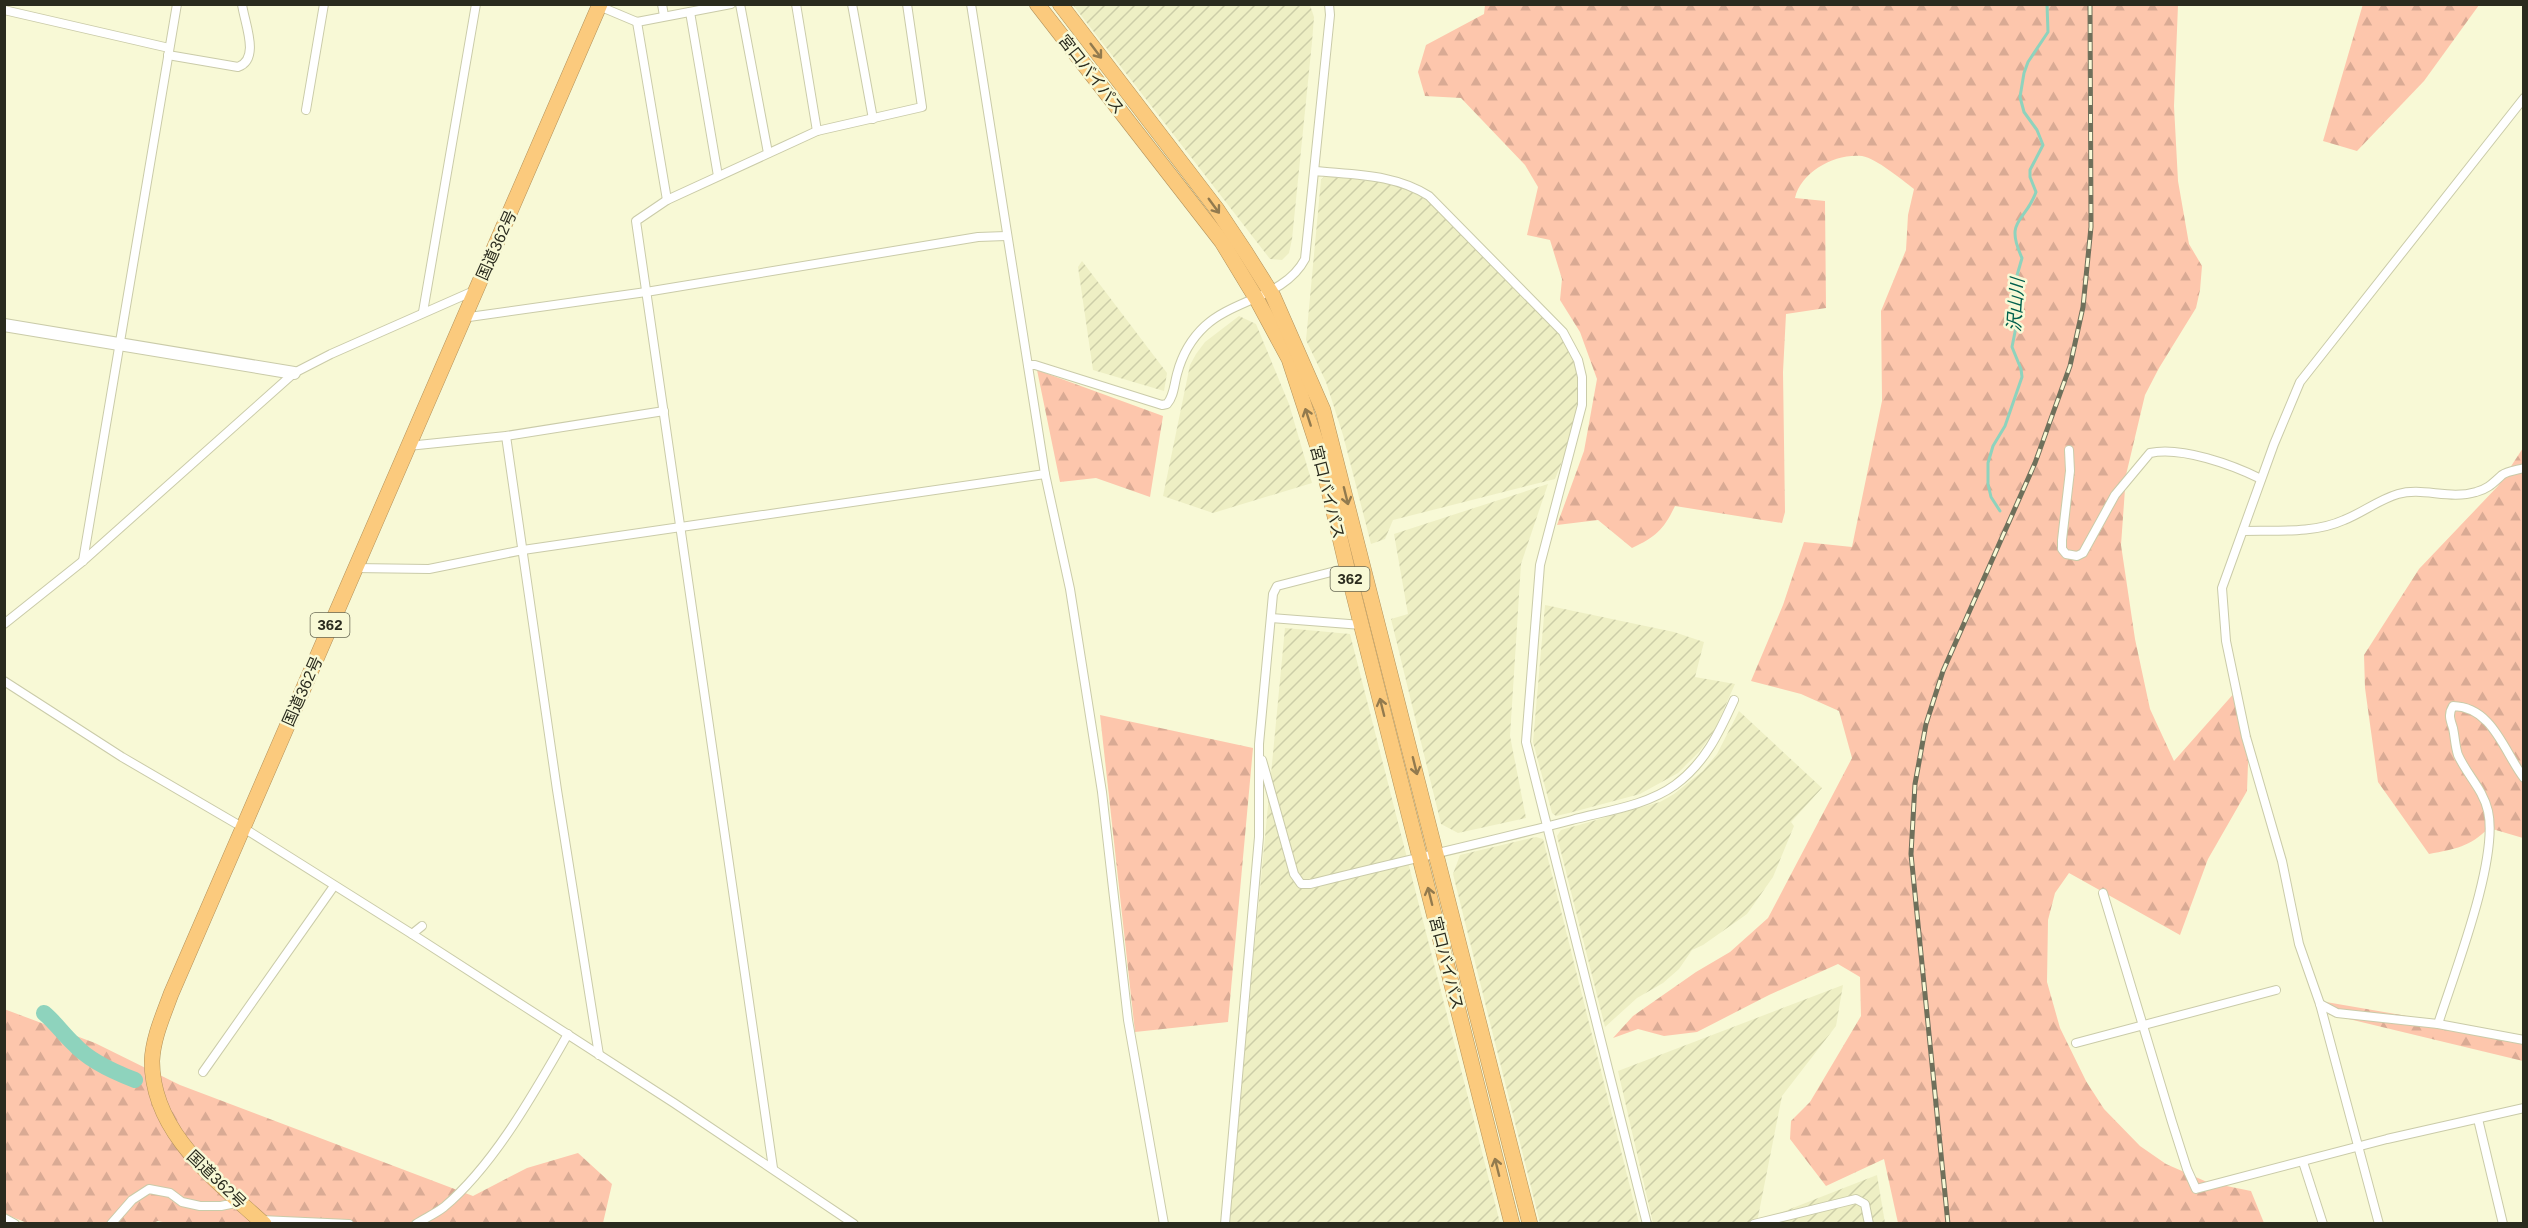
<svg xmlns="http://www.w3.org/2000/svg" width="2528" height="1228" viewBox="0 0 2528 1228" font-family="Helvetica,'Noto Sans JP',sans-serif">
  <defs>
    <pattern id="industrial-furrows" width="10" height="10" patternUnits="userSpaceOnUse" patternTransform="scale(1.5)"><rect width="10" height="10" fill="#eeefc4"/><path d="M-1 1l2-2M0 10L10 0M9 11l2-2" fill="none" stroke="#cccda8"/></pattern>
    <pattern id="forest-firs" width="22" height="20" patternUnits="userSpaceOnUse" patternTransform="scale(1.5)"><rect width="22" height="20" fill="#fdc6ac"/><path d="M5 1l3.5 6h-7zM16 11l3.5 6h-7z" fill="#d9aa94"/></pattern>
  </defs>
  <rect width="100%" height="100%" fill="#f8f9d6"/>
  <!-- industrial -->
  <g fill="url(#industrial-furrows)">
    <polygon points="1073,5 1310,5 1314,17 1312,42 1292,239 1289,253 1282,260 1270,259"/>
    <polygon points="1325,176 1388,183 1414,192 1432,204 1561,336 1571,352 1577,369 1579,400 1565,454 1555,479 1393,520 1385,539 1371,544 1343,435 1326,382 1306,340 1321,180"/>
    <polygon points="1082,261 1167,373 1164,391 1093,370 1078,267"/>
    <polygon points="1239,316 1256,324 1289,404 1312,483 1213,513 1163,496 1190,365 1196,354 1205,342"/>
    <polygon points="1548,484 1521,564 1510,736 1526,818 1458,833 1441,824 1391,619 1408,614 1394,534"/>
    <polygon points="1545,605 1674,632 1704,642 1695,677 1735,684 1714,731 1699,752 1678,773 1640,794 1569,813 1556,816 1552,813 1533,742"/>
    <polygon points="1285,628 1350,634 1500,1223 1228,1224"/>
    <polygon points="1739,711 1822,788 1791,822 1794,826 1773,877 1747,914 1703,945 1692,950 1679,969 1663,983 1637,998 1605,1027 1557,836 1561,830 1660,802 1674,794 1703,771 1717,754"/>
    <polygon points="1536,837 1543,839 1639,1223 1540,1223 1453,874 1460,855"/>
    <polygon points="1843,985 1836,1026 1782,1096 1757,1222 1877,1175 1885,1223 1653,1223 1618,1071"/>
  </g>
  <!-- forest -->
  <g fill="url(#forest-firs)">
    <polygon points="2363,4 2479,5 2424,81 2357,151 2323,141"/>
    <path d="M1485 5H2178L2174 106 2178 181 2189 244 2202 266 2200 290 2196 308 2159 368 2145 395 2126 475 2121 545 2135 639 2150 709 2174 761 2236 691 2249 737 2247 791 2208 859 2180 935 2069 873 2055 893 2048 920 2047 982 2060 1028 2086 1081 2104 1109 2140 1146 2166 1164 2207 1182 2251 1191 2264 1223H1898L1884 1159 1826 1186 1790 1139 1791 1121 1810 1102 1861 1016 1860 977 1838 964 1769 995 1697 1032 1664 1036 1638 1029 1613 1038 1633 1016 1696 972 1730 952 1768 918 1852 758 1839 711 1801 694 1751 681 1783 605 1804 542 1852 547 1882 401 1881 311 1906 250 1908 215 1914 189C1901 179 1877 159 1862 156 1836 153 1801 171 1795 198L1825 201 1826 308 1786 314 1783 372 1785 512 1782 523 1675 506C1664 529 1656 537 1632 548L1598 520 1557 525 1584 451 1597 379 1580 332 1560 300 1562 279 1550 240 1527 235 1538 187 1525 165 1461 98 1425 96 1418 72 1426 45 1484 14Z"/>
    <polygon points="1037,370 1163,416 1150,497 1096,478 1060,482"/>
    <path d="M2523 448V838L2489 828C2469 847 2456 849 2429 854L2378 782 2365 688 2364 655 2419 569 2498 486Z"/>
    <polygon points="1100,715 1253,748 1228,1022 1135,1032"/>
    <polygon points="2326,1002 2523,1036 2523,1061 2328,1014"/>
    <polygon points="4,1009 95,1043 180,1085 473,1196 527,1168 578,1153 612,1184 603,1223 172,1224 158,1221 150,1224 27,1223 5,1214"/>
  </g>
  <g fill="none" stroke-linecap="round" stroke-linejoin="round">
    <!-- stream -->
    <path stroke="#8ed3bd" stroke-width="3" d="M2000 511 1991 497 1988 484V463L1993 446 2005 426 2022 377 2021 369 2012 347 2016 327 2013 307 2014 286 2022 258C2004 219 2025 223 2036 192L2030 177V170L2043 145 2037 130 2024 112 2020 97 2024 73 2028 62 2048 32 2047 4"/>
    <!-- river -->
    <path stroke="#8ed3bd" stroke-width="16" d="M44 1013C56 1023 63 1034 74 1044 89 1061 114 1072 135 1080"/>
    <defs>
      <g id="street">
        <polyline points="662,4 664,16"/>
        <polyline points="740,4 768,153"/>
        <polyline points="796,4 817,131"/>
        <polyline points="852,4 873,119"/>
        <polyline points="971,4 1045,474 1070,589 1102,792 1128,1020 1164,1224"/>
        <polyline points="599,6 637,22 731,4"/>
        <polyline points="4,10 169,48"/>
        <polyline points="690,12 718,176"/>
        <polyline points="637,22 667,200"/>
        <path d="M168 55 238 67C261 59 244 22 242 4"/>
        <polyline points="306,110 324,4"/>
        <path d="M1315 171C1355 175 1395 174 1429 196L1563 332 1578 360 1582 377V405L1540 565 1526 742 1647 1224"/>
        <polyline points="423,312 476,4"/>
        <polyline points="462,318 646,292 978,237 1006,236"/>
        <path d="M1028 365H1035L1162 405 1167 404C1174 396 1174 385 1177 374 1182 355 1191 339 1205 326 1234 299 1285 297 1305 259L1330 15 1329 4"/>
        <polyline points="506,436 557,790 599,1055"/>
        <polyline points="408,446 506,436 664,411"/>
        <path d="M2069 450 2070 471 2062 540V549L2066 554 2077 556 2083 553 2115 495 2150 453C2181 446 2233 465 2261 479"/>
        <path d="M2243 531C2276 530 2313 534 2344 520 2362 513 2378 500 2398 494 2423 487 2449 500 2476 492 2488 489 2493 483 2502 475 2507 471 2517 470 2524 468"/>
        <polyline points="83,561 177,4"/>
        <polyline points="354,568 429,569 523,550 1045,474"/>
        <polyline points="1271,618 1362,625"/>
        <polyline points="4,624 83,561 294,373 331,354 476,290"/>
        <polyline points="4,681 122,757 242,827 412,934 674,1103 854,1224"/>
        <path d="M1262 760 1294 874 1301 884H1310C1397 862 1485 843 1572 820 1605 811 1646 806 1675 785 1705 763 1719 733 1734 700"/>
        <polyline points="2103,893 2172,1122 2187,1169 2196,1189 2387,1139 2524,1108"/>
        <polyline points="412,934 422,926"/>
        <polyline points="2320,1004 2337,1013 2438,1024 2524,1040"/>
        <path d="M2438 1024C2454 974 2499 859 2488 811 2483 789 2467 775 2458 755 2455 746 2455 737 2453 728 2450 719 2448 714 2453 706 2493 707 2504 752 2524 778"/>
        <polyline points="2076,1043 2276,990"/>
        <polyline points="203,1072 334,886"/>
        <polyline points="2478,1119 2503,1224"/>
        <polyline points="2303,1162 2323,1224"/>
        <polyline points="773,1168 636,221 667,200 817,131 922,107 907,4"/>
        <polyline points="4,1218 15,1224"/>
        <polyline points="261,1220 349,1224"/>
        <polyline points="111,1224 132,1200 149,1189 170,1193 182,1202 200,1206 221,1206 240,1202"/>
        <path d="M416 1224C425 1218 435 1214 444 1207 495 1164 535 1091 568 1034"/>
        <polyline points="1225,1224 1259,837 1259,744 1273,594 1277,586 1347,568"/>
        <polyline points="1754,1224 1856,1199 1865,1204 1869,1224"/>
        <polyline points="2379,1224 2320,1004 2299,944 2282,861 2246,737 2226,641 2222,588 2274,444 2300,382 2524,98"/>
      </g>
      <polyline id="secondary" points="4,325 294,373"/>
      <g id="highway">
        <polyline points="1037,4 1222,242 1256,298 1289,359 1321,457 1347,568 1512,1224"/>
        <polyline points="1060,4 1216,208 1246,253 1273,296 1323,410 1530,1224"/>
        <path d="M264 1224C215 1179 152 1133 152 1061 153 1038 163 1016 171 994L600 4"/>
      </g>
    </defs>
    <!-- street casing -->
    <use href="#street" stroke="#cacba9" stroke-width="10"/>
    <!-- secondary casing -->
    <use href="#secondary" stroke="#cacba9" stroke-width="14"/>
    <!-- highway casing -->
    <use href="#highway" stroke="#b2925c" stroke-width="16"/>
    <!-- street -->
    <use href="#street" stroke="#fff" stroke-width="8"/>
    <!-- secondary -->
    <use href="#secondary" stroke="#fff" stroke-width="12"/>
    <!-- highway -->
    <use href="#highway" stroke="#fbca7d" stroke-width="15"/>
    <defs>
      <polyline id="rail" points="1948,1224 1911,854 1915,784 1926,724 1943,671 2035,463 2070,366 2083,307 2091,227 2090,4"/>
    </defs>
    <!-- rail casing -->
    <use href="#rail" stroke="#6f705b" stroke-width="5"/>
    <!-- rail -->
    <use href="#rail" stroke="#f8f9d6" stroke-width="3" stroke-dasharray="9" stroke-linecap="butt"/>
  </g>
  <!-- one-way arrows -->
  <defs><path id="oneway-shaft" d="M-6 0H5M1.5-3L5.5 0L1.5 3" fill="none" stroke-width="1.6" stroke-linecap="round" stroke-linejoin="round" transform="scale(1.5)"/></defs>
  <g stroke="#927a4e">
    <use href="#oneway-shaft" transform="translate(1096 51) rotate(53)"/>
    <use href="#oneway-shaft" transform="translate(1214 206) rotate(54)"/>
    <use href="#oneway-shaft" transform="translate(1308 417) rotate(-108)"/>
    <use href="#oneway-shaft" transform="translate(1346 496) rotate(76)"/>
    <use href="#oneway-shaft" transform="translate(1382 707) rotate(-104)"/>
    <use href="#oneway-shaft" transform="translate(1415 766) rotate(76)"/>
    <use href="#oneway-shaft" transform="translate(1430 896) rotate(-104)"/>
    <use href="#oneway-shaft" transform="translate(1497 1167) rotate(-104)"/>
  </g>
  <g text-anchor="middle" stroke-width="5" stroke-linejoin="round" paint-order="stroke">
    <!-- shield labels -->
    <g fill="#f8f9d6" stroke="#686955" stroke-width="1.5">
      <rect x="1330.5" y="567" width="39" height="24" rx="4.5"/>
      <rect x="310.5" y="613" width="39" height="24" rx="4.5"/>
    </g>
    <g font-size="15" font-weight="bold" fill="#2a2b1e">
      <text x="1350" y="584">362</text>
      <text x="330" y="630">362</text>
    </g>
    <!-- street labels -->
    <g font-size="16" fill="#2a2b1e" stroke="#f8f9d6">
      <text transform="translate(1092 74) rotate(52)" y="6">宮口バイパス</text>
      <text transform="translate(496 245) rotate(-66)" y="6">国道362号</text>
      <text transform="translate(1328 492) rotate(76)" y="6">宮口バイパス</text>
      <text transform="translate(302 691) rotate(-66)" y="6">国道362号</text>
      <text transform="translate(1447 963) rotate(76)" y="6">宮口バイパス</text>
      <text transform="translate(217 1179) rotate(44)" y="6">国道362号</text>
    </g>
    <!-- water labels -->
    <g font-size="18" font-style="italic" fill="#00604c" stroke="#f8f9d6">
      <text transform="translate(2016 305) rotate(-86)" y="6">沢山川</text>
    </g>
  </g>
  <!-- border -->
  <rect width="2528" height="1228" fill="none" stroke="#2a2b1e" stroke-width="12"/>
</svg>
